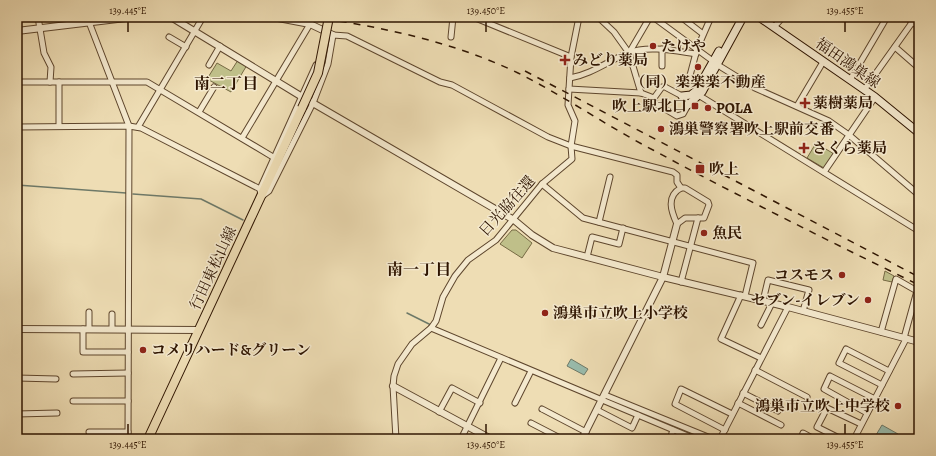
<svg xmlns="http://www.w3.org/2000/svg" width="936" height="456" viewBox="0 0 936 456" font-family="Alegreya,'Noto Serif JP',serif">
  <rect width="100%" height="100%" fill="#eeddb4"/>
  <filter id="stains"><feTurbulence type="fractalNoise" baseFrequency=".005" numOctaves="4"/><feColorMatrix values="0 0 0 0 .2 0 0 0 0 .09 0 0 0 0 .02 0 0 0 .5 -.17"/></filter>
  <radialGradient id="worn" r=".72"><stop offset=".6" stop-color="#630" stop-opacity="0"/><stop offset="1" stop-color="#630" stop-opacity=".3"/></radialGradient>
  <!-- green -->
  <g fill="#bfbf89" stroke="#766a44">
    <polygon points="238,60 247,65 231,92 207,79 217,63 231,71"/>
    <polygon points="816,143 834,154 824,168 807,158"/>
    <polygon points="512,230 516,230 532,243 522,258 500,244"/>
    <polygon points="885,271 894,276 892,282 883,280"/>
  </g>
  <!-- water -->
  <g fill="#99bcad" stroke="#6e7968">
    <polygon points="571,359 588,369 584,375 567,366"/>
    <polygon points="882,425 898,434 896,439 884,439 876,435"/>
  </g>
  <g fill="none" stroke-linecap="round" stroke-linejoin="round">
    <!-- stream -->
    <g stroke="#6e7968" stroke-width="1.5">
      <polyline points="17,185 126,193"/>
      <polyline points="133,194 201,199 243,220"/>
      <polyline points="407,313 431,325"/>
      <polyline points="637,412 703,439"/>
    </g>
    <defs>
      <g id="minor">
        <polyline points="38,17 44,53 51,67 50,82"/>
        <polyline points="89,17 89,22 129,126 128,439"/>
        <polyline points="473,17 571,57"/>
        <polyline points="598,17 614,32 629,53 641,93"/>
        <polyline points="653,17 721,67 755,88 829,121 849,135 919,195"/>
        <polyline points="681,17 703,34"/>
        <polyline points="906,17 919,27"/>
        <polyline points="774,27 783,17"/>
        <polyline points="169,37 186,47"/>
        <polyline points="451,37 453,17"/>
        <polyline points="895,47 919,68"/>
        <polyline points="662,49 662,66"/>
        <polyline points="629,53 650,17"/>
        <polyline points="209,65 220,46"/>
        <polyline points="316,65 260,189 261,197 269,191 313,103 328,64 333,35 347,36 440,82 452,85 548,137 571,146 673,172 677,175 677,182 681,188"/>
        <path d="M570 78C592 74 608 61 628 53 648 45 675 51 696 54"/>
        <polyline points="850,80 887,17"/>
        <polyline points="17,82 147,82 273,157"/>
        <polyline points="688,83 697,49 711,17"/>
        <polygon points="662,87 665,87 682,96 688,105 683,114 677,116 655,103 654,98"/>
        <polyline points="569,89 641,93 654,98"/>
        <polyline points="864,90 916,17"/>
        <polyline points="700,96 919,231"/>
        <polyline points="797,106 823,62"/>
        <polyline points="199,112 214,87"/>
        <polyline points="59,126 59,82"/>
        <polyline points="17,127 129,126 141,128 260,189"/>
        <polyline points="138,127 203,17"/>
        <polyline points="242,138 310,24"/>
        <polyline points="824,172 875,97"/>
        <polyline points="542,184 583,218 753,263 745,296"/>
        <path d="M681 188H685L708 202 709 205 704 218H685L677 224C671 211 666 196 681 188Z"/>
        <polyline points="599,222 610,177"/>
        <polyline points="587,257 592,237 619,244 623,228"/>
        <polyline points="681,282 698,218"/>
        <polyline points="741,295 721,339 761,358"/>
        <polyline points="763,301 768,280 809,290 803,311"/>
        <polyline points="761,325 772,303"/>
        <polyline points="431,328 695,439"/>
        <polyline points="83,329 83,352 128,352"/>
        <polyline points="89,329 89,312"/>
        <polyline points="112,329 112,314"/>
        <polyline points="881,332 896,279 917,291 904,338"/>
        <polyline points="755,370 807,397"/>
        <polyline points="73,374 128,373"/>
        <polyline points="17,378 56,379"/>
        <polyline points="882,385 839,363 846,349 889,371"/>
        <polyline points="743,393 778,411"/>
        <polyline points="605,395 713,439"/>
        <polyline points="73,401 128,401"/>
        <polyline points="515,403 531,371"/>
        <polyline points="738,403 781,425"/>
        <polyline points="542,409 586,432"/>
        <polyline points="597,410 632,428 638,415"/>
        <polyline points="439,412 452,388 480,403"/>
        <polyline points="867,413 824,389 830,376 875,399"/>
        <polyline points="17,414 57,413"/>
        <polyline points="531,423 562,439"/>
        <polyline points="725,430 675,404 681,389 732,414"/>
        <polyline points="89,432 128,432"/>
        <polyline points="396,439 393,386 394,376 398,364 412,344 431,328 436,321 443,297 455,276 468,260 496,240 542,184 572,159 571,146 575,121 568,105 571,57 579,17"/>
        <polyline points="461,439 501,358"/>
        <polyline points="670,439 673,430"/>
        <polyline points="720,439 788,307"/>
        <polyline points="801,439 803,433 814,439"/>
        <polyline points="841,439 817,427 827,408 861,424"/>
        <polyline points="854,439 906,339"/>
      </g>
      <g id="tertiary">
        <polyline points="171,17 299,95 514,220 532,235 553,248 663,277 788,307 919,342"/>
        <polyline points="273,17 310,24 333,35"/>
        <polyline points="17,31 134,17"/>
        <polyline points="17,329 199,330"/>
        <polyline points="393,386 491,439"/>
        <polyline points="582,439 663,277 677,224"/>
      </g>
      <g id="secondary">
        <polyline points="759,17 875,97 919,133"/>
        <polyline points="682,96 691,95 697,90 719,51"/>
        <polyline points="688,105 702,92 743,17"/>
      </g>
      <polyline id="primary" points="148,439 302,108"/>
    </defs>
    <!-- minor casing -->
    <use href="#minor" stroke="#5e462d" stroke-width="7"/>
    <!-- tertiary casing -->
    <use href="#tertiary" stroke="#5e462d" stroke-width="8"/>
    <!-- secondary casing -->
    <use href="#secondary" stroke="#2e1400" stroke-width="9"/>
    <!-- primary casing -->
    <use href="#primary" stroke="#2e1400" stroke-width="10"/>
    <!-- minor -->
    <use href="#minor" stroke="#f4e9ce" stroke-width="5"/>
    <!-- tertiary -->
    <use href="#tertiary" stroke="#f4e9ce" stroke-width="6"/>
    <!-- secondary -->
    <use href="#secondary" stroke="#f4e9ce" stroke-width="7"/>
    <!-- primary -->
    <use href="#primary" stroke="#eeddb4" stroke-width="8"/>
    <!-- rail -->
    <g stroke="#2e1400" stroke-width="1.5" stroke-dasharray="7 7" stroke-linecap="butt">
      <path d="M312 17C383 27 454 42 518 73 564 96 607 126 653 150 740 197 829 241 919 285"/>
      <polyline points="525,71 919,277"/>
    </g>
    <defs>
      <polyline id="primary-bridge" points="302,108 318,73 329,17"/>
    </defs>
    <!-- primary-bridge casing -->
    <use href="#primary-bridge" stroke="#2e1400" stroke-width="10" stroke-linecap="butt"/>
    <!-- primary-bridge -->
    <use href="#primary-bridge" stroke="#eeddb4" stroke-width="8"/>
  </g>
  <!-- ticks -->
  <path fill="none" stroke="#2e1400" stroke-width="1.5" d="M128 22V32M486 22V32M845 22V32M128 424V434M486 424V434M845 424V434"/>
  <!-- markers -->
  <g fill="#8f2418" stroke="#f4e9ce" stroke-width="1.5">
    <circle cx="653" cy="46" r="4"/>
    <path d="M563 54h4v4h4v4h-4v4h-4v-4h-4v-4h4z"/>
    <circle cx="698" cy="67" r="4"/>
    <path d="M803 97h4v4h4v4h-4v4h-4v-4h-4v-4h4z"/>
    <rect x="691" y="102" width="8" height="8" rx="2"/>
    <circle cx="708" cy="108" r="4"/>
    <circle cx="661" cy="129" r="4"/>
    <path d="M802 142h4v4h4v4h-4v4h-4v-4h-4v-4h4z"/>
    <rect x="695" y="164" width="10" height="10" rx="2"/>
    <circle cx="704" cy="233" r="4"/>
    <circle cx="842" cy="275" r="4"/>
    <circle cx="868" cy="300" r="4"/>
    <circle cx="545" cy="313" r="4"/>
    <circle cx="143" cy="350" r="4"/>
    <circle cx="898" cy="406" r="4"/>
  </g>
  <g text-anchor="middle" stroke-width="3" stroke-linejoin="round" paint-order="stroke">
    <!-- poi labels -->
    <g font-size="15" font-weight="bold" fill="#2e1400" stroke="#f4e9ce" text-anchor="start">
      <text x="661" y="51">たけや</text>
      <text x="573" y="65">みどり薬局</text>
      <text x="698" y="87" text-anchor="middle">（同）楽楽楽不動産</text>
      <text x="813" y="108">薬樹薬局</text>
      <text x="687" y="111" text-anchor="end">吹上駅北口</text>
      <text x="716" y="113">POLA</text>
      <text x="669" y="134">鴻巣警察署吹上駅前交番</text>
      <text x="812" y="153">さくら薬局</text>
      <text x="709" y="174">吹上</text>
      <text x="712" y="238">魚民</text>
      <text x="834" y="280" text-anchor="end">コスモス</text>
      <text x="860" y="305" text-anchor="end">セブン-イレブン</text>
      <text x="553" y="318">鴻巣市立吹上小学校</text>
      <text x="151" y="355">コメリハード&amp;グリーン</text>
      <text x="890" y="411" text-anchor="end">鴻巣市立吹上中学校</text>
    </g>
    <!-- street labels -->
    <g font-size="15" fill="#2e1400" stroke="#f4e9ce">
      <text transform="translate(848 63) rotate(35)" y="5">福田鴻巣線</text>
      <text transform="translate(507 206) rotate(-48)" y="5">日光脇往還</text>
      <text transform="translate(213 268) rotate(-65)" y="5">行田東松山線</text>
    </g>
    <!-- neighbourhood labels -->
    <g font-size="16" font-weight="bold" fill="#2e1400" stroke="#f4e9ce">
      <text x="226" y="89">南二丁目</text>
      <text x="419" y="275">南一丁目</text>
    </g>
  </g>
  <!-- margin -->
  <rect width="936" height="456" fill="none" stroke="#eeddb4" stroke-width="44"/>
  <rect x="22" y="22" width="892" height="412" fill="none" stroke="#2e1400" stroke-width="1.5"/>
  <g font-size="10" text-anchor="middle" fill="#2e1400">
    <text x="128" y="14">139.445°E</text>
    <text x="486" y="14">139.450°E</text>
    <text x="845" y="14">139.455°E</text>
    <text x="128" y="448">139.445°E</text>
    <text x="486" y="448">139.450°E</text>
    <text x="845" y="448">139.455°E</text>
  </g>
  <rect width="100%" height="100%" filter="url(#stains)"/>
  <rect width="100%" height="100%" fill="url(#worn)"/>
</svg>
